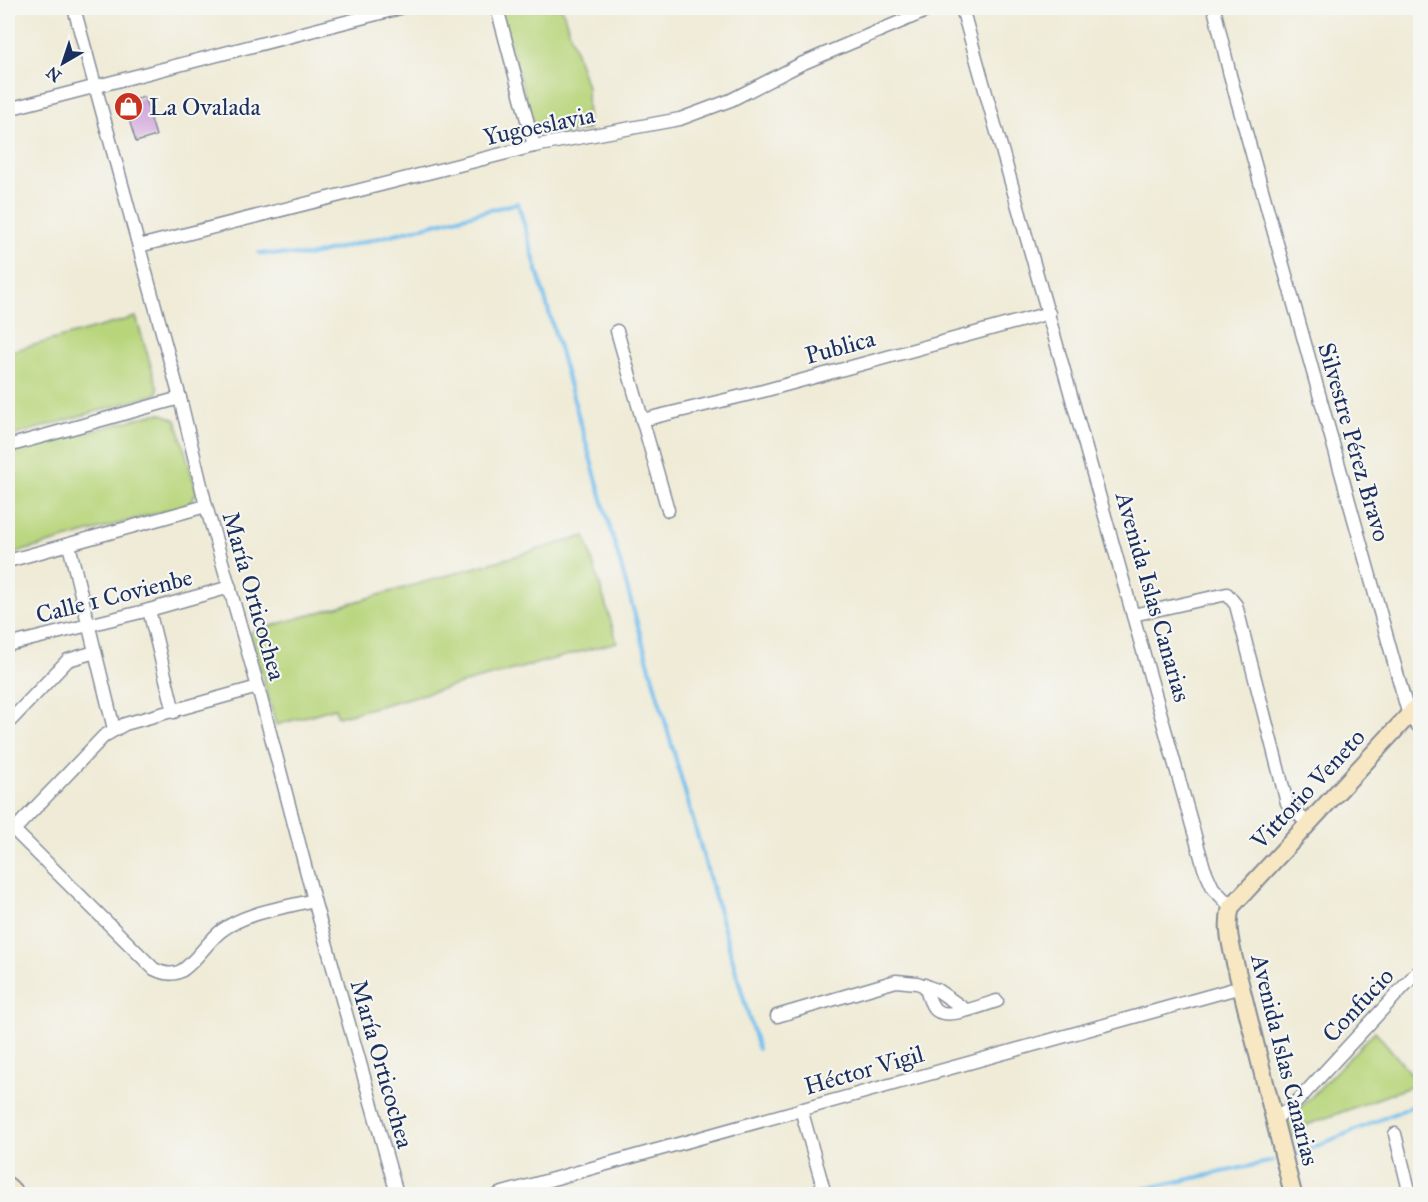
<svg xmlns="http://www.w3.org/2000/svg" width="1428" height="1202" viewBox="0 0 1428 1202" font-family="'IM FELL Great Primer',serif">
  <rect width="100%" height="100%" fill="#f6f6f2"/>
  <filter id="ink" filterUnits="userSpaceOnUse"><feTurbulence type="fractalNoise" baseFrequency=".0167" numOctaves="2"/><feDisplacementMap in="SourceGraphic" scale="12" xChannelSelector="R" yChannelSelector="G"/><feConvolveMatrix kernelMatrix="1 2 1 2 8 2 1 2 1" color-interpolation-filters="sRGB"/></filter>
  <filter id="wash" filterUnits="userSpaceOnUse"><feTurbulence type="fractalNoise" baseFrequency=".008" numOctaves="4" result="noise"/><feDisplacementMap in="SourceGraphic" scale="24" xChannelSelector="R" yChannelSelector="G"/><feGaussianBlur stdDeviation="1.35" result="paint"/><feColorMatrix in="noise" values="0 0 0 0 0 0 0 0 0 0 0 0 0 0 0 0 0 1.4 0 .05"/><feComposite in="paint" operator="in"/></filter>
  <g filter="url(#wash)">
    <rect width="100%" height="100%" fill="#efebd7"/>
    <!-- green -->
    <g fill="#b8d57b" stroke="#6a826c" stroke-width="1.5">
      <polygon points="499,8 562,8 587,87 588,130 546,136 536,132"/>
      <polygon points="136,317 158,389 157,394 8,437 8,352"/>
      <polygon points="154,414 163,414 176,420 197,492 189,504 8,555 8,454"/>
      <polygon points="585,536 617,642 338,717 335,708 276,725 250,632"/>
      <polygon points="1375,1031 1412,1075 1420,1071 1420,1083 1299,1128 1287,1144 1285,1124"/>
    </g>
    <g fill="none" stroke-linecap="round" stroke-linejoin="round">
      <!-- stream -->
      <g stroke="#74bfee" stroke-width="4">
        <polyline points="259,253 308,256 518,203 758,1049"/>
        <polyline points="1293,1156 1420,1103"/>
        <polyline points="1120,1194 1273,1161"/>
      </g>
    </g>
    <g id="blocks">
      <!-- building -->
      <polygon fill="#cfa0db" points="144,97 156,136 136,142 124,103"/>
    </g>
  </g>
  <g filter="url(#ink)">
    <use href="#blocks" fill-opacity="0" stroke="#858d9a" stroke-width="1.5"/>
    <g fill="none" stroke-linecap="round" stroke-linejoin="round">
      <defs>
        <g id="street">
          <polyline points="74,8 180,398 206,506 258,687 314,900 397,1194"/>
          <polyline points="497,8 534,146"/>
          <polyline points="962,8 1204,868 1213,888 1231,907"/>
          <polyline points="1214,8 1230,75 1409,716 1420,728"/>
          <polyline points="8,109 400,8"/>
          <polyline points="139,246 534,146 680,119 731,100 801,64 933,8"/>
          <polyline points="617,331 668,510"/>
          <polyline points="642,420 763,391 1049,313"/>
          <polyline points="8,446 180,398"/>
          <polyline points="69,545 114,729"/>
          <polyline points="8,561 206,506"/>
          <polyline points="149,610 174,712"/>
          <polyline points="1133,615 1227,594 1236,605 1287,803 1308,824"/>
          <polyline points="8,645 149,610 230,587"/>
          <polyline points="8,723 68,660 95,652"/>
          <path d="M8 824 154 969C162 973 172 976 181 971 194 964 208 941 221 931 246 912 284 908 314 900"/>
          <polyline points="14,830 104,736 125,724 258,687"/>
          <path d="M925 985C927 992 929 1002 934 1008 944 1022 982 1005 997 1001"/>
          <polyline points="777,1016 896,981 917,983 937,990 966,1010"/>
          <polyline points="801,1109 825,1194"/>
          <polyline points="1274,1119 1291,1108 1420,969"/>
          <polyline points="1395,1134 1410,1194"/>
          <polyline points="499,1194 1241,987"/>
        </g>
        <g id="secondary">
          <polyline points="8,1186 16,1194"/>
          <path d="M1293 1194 1234 959C1230 941 1226 925 1231 907L1420 703"/>
        </g>
      </defs>
      <!-- street casing -->
      <use href="#street" stroke="#858d9a" stroke-width="15"/>
      <!-- secondary casing -->
      <use href="#secondary" stroke="#858d9a" stroke-width="20"/>
      <!-- street -->
      <use href="#street" stroke="#fff" stroke-width="12"/>
      <!-- secondary -->
      <use href="#secondary" stroke="#f7e8c3" stroke-width="16"/>
    </g>
  </g>
  <!-- icons -->
  <defs>
    <symbol id="shop-disc" viewBox="-11 -11 22 22"><circle r="9.5" fill="#c8321e" stroke="#f6f6f2"/><path d="M-5-2.5h2.3a2.7 3.5 0 0 1 5.4 0H5L5.5 6h-11ZM-1.5-2.5h3a1.5 2.3 0 0 0-3 0Z" fill="#fff"/></symbol>
  </defs>
  <g fill-rule="evenodd">
    <use href="#shop-disc" x="112" y="90" width="33" height="33"/>
  </g>
  <g text-anchor="middle" stroke-width="4.5" stroke-linejoin="round" paint-order="stroke">
    <!-- poi labels -->
    <g font-size="24" fill="#1b2f5e" stroke="#f6f6f2" text-anchor="start">
      <text x="149" y="115">La Ovalada</text>
    </g>
    <!-- street labels -->
    <g font-size="24" fill="#1b2f5e" stroke="#f6f6f2">
      <text transform="translate(539 126) rotate(-12)" y="8">Yugoeslavia</text>
      <text transform="translate(840 347) rotate(-15)" y="8">Publica</text>
      <text transform="translate(1354 442) rotate(74)" y="8">Silvestre Pérez Bravo</text>
      <text transform="translate(114 596) rotate(-14)" y="8">Calle 1 Covienbe</text>
      <text transform="translate(254 596) rotate(74)" y="8">María Orticochea</text>
      <text transform="translate(1153 597) rotate(74)" y="8">Avenida Islas Canarias</text>
      <text transform="translate(1308 789) rotate(-47)" y="8">Vittorio Veneto</text>
      <text transform="translate(1358 1005) rotate(-47)" y="8">Confucio</text>
      <text transform="translate(1285 1060) rotate(76)" y="8">Avenida Islas Canarias</text>
      <text transform="translate(382 1064) rotate(74)" y="8">María Orticochea</text>
      <text transform="translate(864 1070) rotate(-16)" y="8">Héctor Vigil</text>
    </g>
  </g>
  <!-- margin -->
  <rect width="1428" height="1202" fill="none" stroke="#f6f6f2" stroke-width="30"/>
  <!-- north arrow -->
  <g transform="translate(63 63) rotate(219)" stroke="#f6f6f2" stroke-width="4.5" paint-order="stroke">
  <path d="M0-4.5L10 22L0 15L-10 22Z" fill="#1b2f5e"/>
  <text y="-9" font-size="16" font-weight="bold" text-anchor="middle" fill="#1b2f5e">N</text>
  </g>
</svg>
